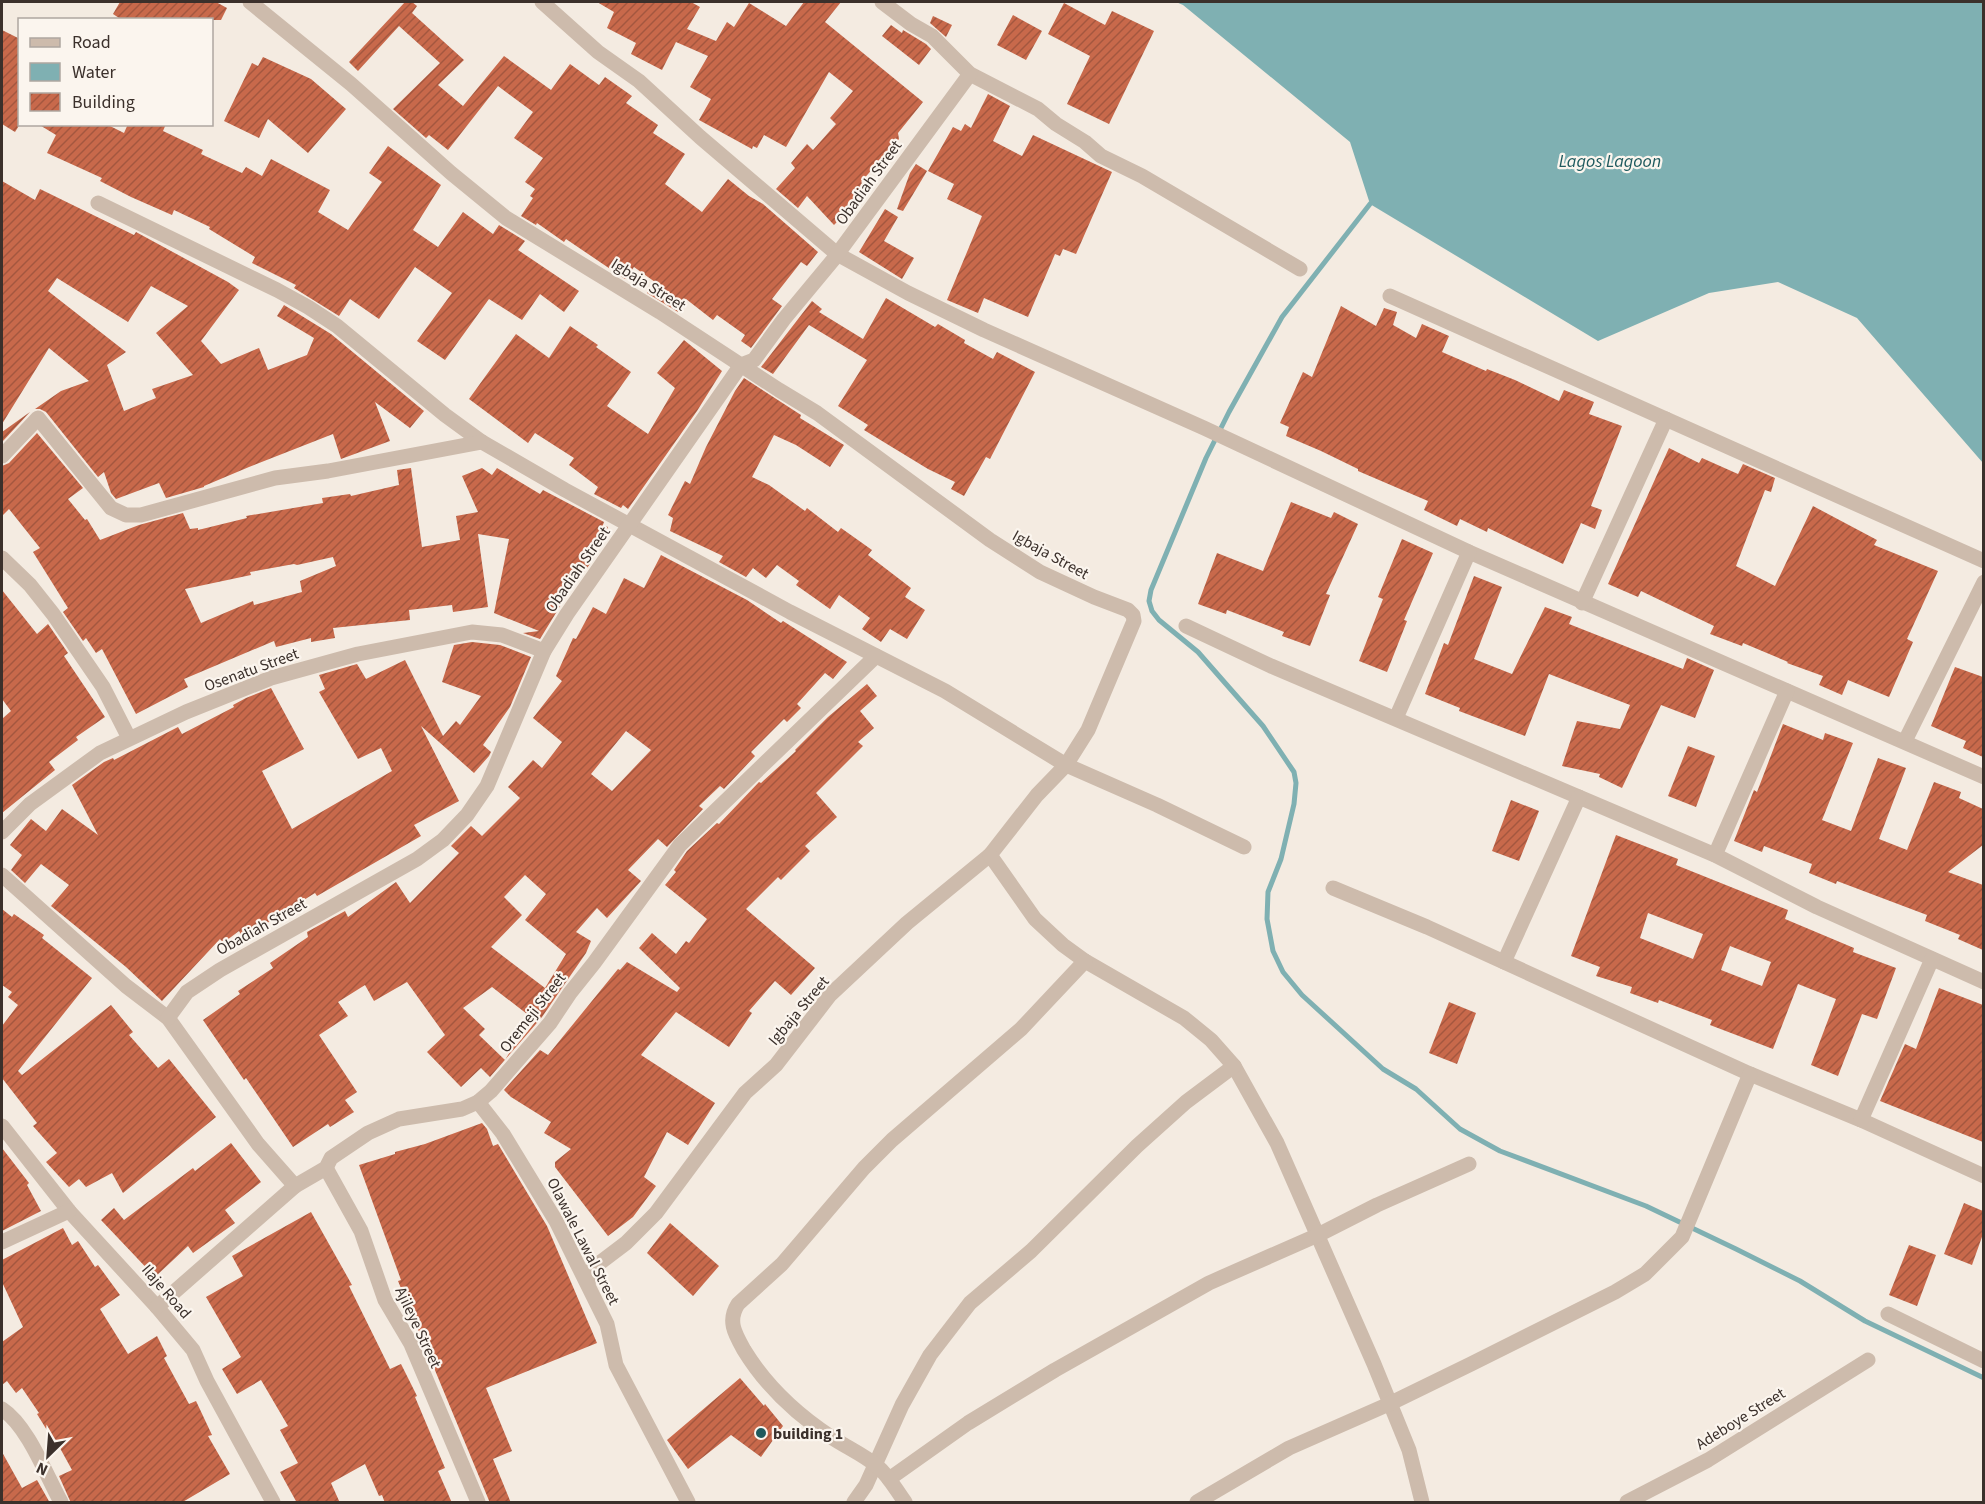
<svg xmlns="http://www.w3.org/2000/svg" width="1985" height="1504" viewBox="0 0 1985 1504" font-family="'Source Sans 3',sans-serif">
  <defs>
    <pattern id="building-hatch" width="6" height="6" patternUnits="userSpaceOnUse" patternTransform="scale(1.5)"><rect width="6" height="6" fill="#c8694b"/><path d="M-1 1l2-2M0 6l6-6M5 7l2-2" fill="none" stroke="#a4573f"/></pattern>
  </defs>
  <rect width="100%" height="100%" fill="#f4ebe1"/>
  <!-- water -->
  <polygon fill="#7fb0b2" points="1176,2 1983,2 1983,463 1857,318 1778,282 1709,293 1598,341 1370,204 1350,142 1183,5"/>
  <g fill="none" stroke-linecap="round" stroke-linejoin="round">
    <!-- stream -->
    <polyline stroke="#7fb0b2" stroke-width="5" points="1370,204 1282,317 1229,412 1206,458 1151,590 1149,601 1152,611 1159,620 1198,652 1226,684 1263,726 1294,772 1296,783 1294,804 1281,859 1268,892 1267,919 1273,951 1283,972 1302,995 1383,1069 1416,1089 1460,1129 1500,1151 1646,1206 1736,1249 1800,1281 1865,1321 1984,1378"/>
  </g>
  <!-- building -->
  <g fill="url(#building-hatch)" fill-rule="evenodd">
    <polygon points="120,2 216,2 227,8 221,20 122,20 113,14"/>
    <polygon points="405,2 412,2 417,6 412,13 464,60 438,85 463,106 504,56 551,90 570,64 599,85 605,77 632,96 626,103 658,125 653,133 685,154 665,184 702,212 728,179 749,196 763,204 818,252 807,266 801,262 772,299 782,306 751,348 741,341 745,335 717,315 713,320 686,299 678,312 647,293 655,282 634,267 625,279 566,239 564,242 537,223 536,225 521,216 533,198 530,196 535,189 525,182 543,158 514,138 533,112 498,86 448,150 429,135 426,138 393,109 440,63 399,26 358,71 349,62"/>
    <polygon points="597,2 691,2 700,7 687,29 716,41 727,22 734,27 749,3 786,26 804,2 841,2 825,22 923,102 898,133 899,139 861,182 869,189 834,225 807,196 798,208 776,189 795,168 791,163 807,144 813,150 836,124 830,118 853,91 829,72 786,147 764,135 757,148 753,146 752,149 699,120 711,99 690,87 708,56 676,42 662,70 631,54 636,43 607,28 614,12"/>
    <polygon points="1064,3 1105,25 1112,11 1154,31 1109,124 1067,104 1090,56 1048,34"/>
    <polygon points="1013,15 1042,31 1026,60 997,45"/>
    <polygon points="933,16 952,25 946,37 930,23"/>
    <polygon points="891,25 902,33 903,30 926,44 931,49 919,65 882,36"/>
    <polygon points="2,30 20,39 20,124 15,132 2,124"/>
    <polygon points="263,57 311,79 346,109 308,153 268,119 259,138 224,121 252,63 258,66"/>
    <polygon points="988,94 1010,106 993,141 1022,156 1033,135 1112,172 1076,254 1063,249 1060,256 1055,254 1028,317 984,298 978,313 947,300 982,216 947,199 954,184 928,171 953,127 961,131 965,124 971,128"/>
    <polygon points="38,124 106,124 124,133 128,124 166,124 163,131 203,150 201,154 242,173 246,167 262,176 271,159 330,190 318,212 348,230 382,182 369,173 388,146 441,185 413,230 438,247 463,212 493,234 499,225 525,241 518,250 579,291 564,312 540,294 522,320 489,299 445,360 417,341 452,293 415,267 379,319 350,299 339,316 294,288 296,285 252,263 255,257 209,229 210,227 174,210 172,215 131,197 100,181 102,178 47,153 56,135"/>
    <polygon points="916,164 927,171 903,211 897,209 910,173"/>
    <path d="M2 181 35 200 40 189 134 235 136 232 228 282 239 290 201 341 221 364 259 348 268 370 307 355 314 338 277 316 284 305 331 334 424 411 410 428 375 402 390 441 341 459 333 434 249 467 204 486V487L166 498 159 483 116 499 111 493 104 472 98 477 46 412 40 409H35L61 391 89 381 49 348 2 424ZM57 278 128 322 151 286 188 306 156 333 193 375 152 389 156 398 124 411 107 365 126 352 48 291Z"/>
    <polygon points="885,209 898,217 884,241 914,258 902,279 859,252"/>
    <polygon points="886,298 935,327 938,324 965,340 964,343 993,359 997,352 1035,372 990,459 986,457 964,496 951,489 955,482 928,469 864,430 868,425 838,406 867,360 809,325 773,374 761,367 812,301 822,309 819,312 863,339"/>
    <polygon points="1341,306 1376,326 1384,308 1397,312 1393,325 1416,338 1422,324 1449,336 1442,352 1486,371 1487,369 1515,380 1559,401 1564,390 1594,402 1589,414 1622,426 1591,506 1602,510 1595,529 1581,523 1563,564 1488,528 1487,532 1460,519 1457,526 1424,510 1428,501 1358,471 1358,469 1321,451 1286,436 1289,427 1280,423 1303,372 1312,377"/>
    <polygon points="570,326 598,345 596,347 631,372 607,406 648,434 675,388 657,373 684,340 722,371 697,411 628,509 623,505 621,508 594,494 598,487 569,465 574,458 535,433 528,443 469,399 516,334 549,358"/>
    <polygon points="744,378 801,415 800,418 844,445 830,467 796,445 774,435 752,477 769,485 805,511 807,508 838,532 841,528 872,550 868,555 911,588 905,597 925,610 907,639 890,629 881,642 862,629 870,618 839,595 830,609 796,585 799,581 777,565 766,578 753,568 746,577 719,562 723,556 670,531 673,518 668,515 685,481 690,484 706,447 735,391"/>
    <polygon points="30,412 2,442 2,432"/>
    <path d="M37 433 83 488 68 499 85 520 87 519 100 540 139 525 183 513 190 529 198 528V530L247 518 246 516 323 503 322 498 350 494 351 496 399 485 397 470 411 468 422 547 460 540 456 516 478 512 462 476 482 468 492 475 497 468 540 494 543 490 604 522 603 525 608 527 590 564 570 590 540 639 523 633 539 631 494 613 509 539 478 534 488 607 453 612 452 605 409 610 410 620 333 628 335 638 311 642V638L276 647 274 641 184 679 188 687 136 714 102 649 96 653 86 638 83 641 63 612 68 608 33 552 40 548 9 509 2 516V466L9 463ZM333 557 336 566 300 581 302 592 254 605 253 601 201 623 185 589 251 575 250 572 294 564 297 565Z"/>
    <polygon points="1669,448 1699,463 1702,458 1738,474 1743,464 1775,478 1771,492 1765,490 1736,566 1775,586 1813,506 1877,540 1874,545 1938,571 1907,639 1913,642 1889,697 1848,680 1842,695 1819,685 1823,676 1787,663 1788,662 1743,643 1742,646 1710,634 1714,626 1641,591 1638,597 1608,584"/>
    <polygon points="1291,502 1331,518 1334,512 1358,524 1326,594 1330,595 1310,646 1282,636 1284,632 1227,610 1226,614 1198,604 1217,553 1263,571"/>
    <polygon points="1402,539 1433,553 1404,620 1407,621 1387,672 1359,661 1383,599 1378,597"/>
    <path d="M661 555 747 600 781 623 783 621 847 662 833 679 825 673 797 704 801 708 787 722 784 719 751 752 755 756 724 789 720 786 699 806 703 809 667 847 658 839 628 870 641 881 607 918 597 908 576 932 591 941 586 953 542 1017 490 1077 481 1068 461 1087 427 1052 445 1035 407 982 374 1001 365 985 338 1002 348 1016 319 1035 357 1092 345 1100 354 1112 330 1127 328 1124 293 1147 246 1078 244 1080 203 1020 240 994 238 991 273 968 270 963 308 937 307 932 345 911 348 917 396 882 410 903 459 853 451 846 471 826 482 836 520 798 508 787 533 760 542 768 562 742 533 718 562 681 556 676 573 638 576 639 593 607 606 614 624 578 644 588ZM626 731 651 750 612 791 591 774ZM525 875 546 894 525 920 566 954 545 988 491 947 522 915 504 897ZM492 987 536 1021 516 1046 514 1045 505 1060 479 1035 485 1029 463 1008Z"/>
    <polygon points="1474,576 1502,587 1474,659 1512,674 1545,607 1572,617 1569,624 1683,669 1687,658 1714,670 1695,718 1661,705 1622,788 1599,777 1600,774 1562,766 1577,721 1620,729 1630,705 1549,674 1525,736 1459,711 1460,708 1425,694 1444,643 1448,645"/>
    <polygon points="2,590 37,634 48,624 68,653 64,656 105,717 76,737 78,740 49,762 55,770 2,813 2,719 11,711 2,699"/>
    <polygon points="472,642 500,645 531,657 510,707 483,745 491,752 489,756 474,773 421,726 459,801 414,825 421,836 317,896 315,893 243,938 239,931 223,943 220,939 162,1001 126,967 51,906 69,885 41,864 25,883 11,870 22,855 10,845 31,819 46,831 62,809 98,835 72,785 104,762 113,758 114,760 178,727 182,734 234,707 233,705 246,698 271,688 304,749 262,771 292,829 392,771 381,748 358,759 319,692 325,689 319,675 357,664 366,679 405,660 443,736 456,721 460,725 481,696 442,682 454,645"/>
    <polygon points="1955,667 1983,677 1983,757 1963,748 1966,741 1931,726"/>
    <polygon points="867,684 877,696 860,711 874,728 858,742 863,746 816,793 837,817 805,846 810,851 781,880 778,877 746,909 815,968 791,995 775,981 749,1011 752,1013 729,1047 676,1012 641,1055 715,1103 688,1145 667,1132 644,1177 656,1186 633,1217 608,1236 555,1167 555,1162 571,1149 544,1133 551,1122 511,1097 504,1090 540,1050 548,1055 618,969 620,970 627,962 677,992 680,988 639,948 652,933 676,954 686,941 689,943 707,919 665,885 676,872 674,870 687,851 717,823 719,824 759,782 761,783 796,751 795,750 828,717"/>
    <polygon points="1783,724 1823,740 1825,733 1853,743 1822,820 1851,831 1878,758 1906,768 1879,839 1907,850 1934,782 1961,792 1959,798 1983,809 1983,845 1948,872 1983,885 1983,950 1958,939 1960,935 1925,921 1927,915 1837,881 1836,884 1809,873 1812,864 1764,846 1762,852 1734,841 1754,790 1757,792"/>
    <polygon points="1688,746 1715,756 1696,807 1668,796"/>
    <polygon points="1511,800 1539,811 1519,861 1492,851"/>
    <path d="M1616 835 1678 859 1676 865 1788 910 1785 919 1854 948 1853 952 1896 968 1877 1019 1862 1014 1838 1076 1811 1065 1836 999 1798 984 1773 1049 1710 1025 1712 1020 1659 1000 1658 1003 1630 993 1632 987 1596 976 1600 967 1571 956ZM1648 913 1703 934 1693 959 1640 938ZM1730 946 1771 962 1762 986 1721 970Z"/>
    <polygon points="2,909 12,917 14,914 44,935 42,938 92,978 18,1071 22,1075 111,1005 133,1032 129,1035 158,1068 169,1059 216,1117 123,1193 112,1173 86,1187 79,1179 69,1187 46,1162 57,1153 33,1126 37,1123 2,1078 2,1026 18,1005 8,997 12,992 2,985"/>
    <polygon points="1939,988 1983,1005 1983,1142 1880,1101 1905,1044 1916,1049"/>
    <polygon points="1449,1002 1476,1013 1457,1064 1429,1053"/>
    <polygon points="482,1123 487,1129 493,1146 498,1144 547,1226 597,1343 486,1388 512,1451 493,1459 511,1503 490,1503 398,1281 401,1280 359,1165 395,1154 395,1152 425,1144"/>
    <polygon points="231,1143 261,1182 225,1210 235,1223 193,1253 188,1246 155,1277 101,1220 114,1208 124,1220 193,1168 195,1171"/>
    <polygon points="2,1148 29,1183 27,1185 41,1211 2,1231"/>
    <polygon points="1964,1203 1983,1211 1983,1234 1972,1265 1944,1254"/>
    <polygon points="311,1212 352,1285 349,1286 390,1369 401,1364 417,1396 415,1397 445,1468 438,1471 452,1503 385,1503 382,1495 379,1496 365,1464 331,1483 340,1503 297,1503 280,1472 298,1463 280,1430 288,1426 261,1380 237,1394 222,1369 241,1357 206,1297 243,1276 232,1256"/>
    <polygon points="670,1223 719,1266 693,1296 647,1253"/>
    <polygon points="63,1228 72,1245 78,1241 95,1267 98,1265 120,1295 100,1309 128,1354 157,1336 167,1356 164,1358 189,1404 196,1401 212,1435 208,1436 230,1474 181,1503 71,1503 59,1476 72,1470 55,1439 53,1440 37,1414 39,1413 22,1388 16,1393 7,1381 2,1385 2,1342 23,1327 2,1282 2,1260"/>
    <polygon points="1909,1245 1936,1255 1917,1306 1889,1295"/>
    <polygon points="740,1378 764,1406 765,1404 783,1426 761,1457 731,1435 688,1469 667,1440"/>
    <polygon points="2,1452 22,1488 37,1480 50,1503 2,1503"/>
  </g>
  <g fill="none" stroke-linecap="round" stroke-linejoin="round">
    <!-- minor -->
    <g stroke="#cdbbac" stroke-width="15">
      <polyline points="250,2 351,84 451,173 506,218 660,312 779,390 817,413 990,540 1040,572 1094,597 1128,610 1133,615 1134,621 1088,730 1066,765 1037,795 990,855 907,923 830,995 776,1065 745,1093 656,1213 626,1243 593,1268 588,1283"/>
      <polyline points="542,2 598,52 639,81 700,137 837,254 908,293 984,330 1204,428 1469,552 1984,777"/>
      <polyline points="882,2 911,24 932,36 970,74 1038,109 1056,124 1085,142 1101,156 1142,176 1300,269"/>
      <polyline points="98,203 277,290 308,307 337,326 445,415 482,442 565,490 790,612 945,691 1066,765 1157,805 1244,847"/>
      <polyline points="1390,296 1984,561"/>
      <polyline points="2,456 38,418 111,508 126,515 141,515 275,478 328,471 482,442"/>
      <polyline points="2,558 30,585 53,614 103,687 129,738"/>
      <polyline points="1582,603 1666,419"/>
      <polyline points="1186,626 1271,666 1715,855 1817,907 1984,982"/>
      <polyline points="1396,718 1469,552"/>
      <polyline points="1905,741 1984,582"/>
      <polyline points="2,832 30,804 100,753 186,712 271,678 358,654 472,632 502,635 544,651"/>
      <polyline points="990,855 1035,919 1063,945 1085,961 1184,1018 1211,1040 1234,1066 1277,1143 1374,1364 1409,1450 1422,1502"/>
      <polyline points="1715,855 1787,691"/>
      <polyline points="2,875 126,986 168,1018 258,1144 295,1186"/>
      <polyline points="1333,888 1427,927 1750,1074 1861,1120 1984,1176"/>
      <polyline points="1504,962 1579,797"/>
      <polyline points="168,1018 187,992 220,970 417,859 443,840 467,815 487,786 544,651 567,614 741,365 754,360 784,319 833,260 970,74"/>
      <polyline points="478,1102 503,1134 556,1221 607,1324 616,1365 688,1502"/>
      <polyline points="1861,1120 1932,959"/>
      <polyline points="2,1126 69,1211 157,1307 193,1350 207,1381 273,1502"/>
      <polyline points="326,1168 361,1231 385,1300 411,1344 478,1502"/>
      <polyline points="2,1242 69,1211"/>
      <polyline points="157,1307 295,1186 326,1168 331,1158 368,1133 399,1119 462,1109 478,1102 491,1091 550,1023 570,993 594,963 680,845 876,656"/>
      <polyline points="1888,1314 1984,1361"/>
      <path d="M2 1409C28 1426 46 1475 61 1502"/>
      <polyline points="889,1479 968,1423 1055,1370 1209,1283 1318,1235 1377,1205 1469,1164"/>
      <polyline points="854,1502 866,1485 902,1405 930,1355 970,1303 1031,1251 1137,1146 1186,1102 1234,1066"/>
      <path d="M905 1502C896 1490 889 1476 877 1466 864 1455 846 1447 831 1437 796 1414 766 1386 744 1350 735 1334 727 1321 738 1304L782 1264 864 1168 892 1140 1021 1029 1085 961"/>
      <polyline points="1197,1502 1289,1448 1389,1404 1471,1364 1615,1292 1645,1274 1682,1237 1750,1074"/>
      <polyline points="1627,1502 1708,1460 1868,1360"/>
    </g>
  </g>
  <!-- markers -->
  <circle fill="#1f5a5e" stroke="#fbf5ee" stroke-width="2" cx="761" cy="1433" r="6"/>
  <g text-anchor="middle" stroke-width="4.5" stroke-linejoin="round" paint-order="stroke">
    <!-- street labels -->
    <g font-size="16" fill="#3b302b" stroke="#fbf5ee">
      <text transform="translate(868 182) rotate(-54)" y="6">Obadiah Street</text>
      <text transform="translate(649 284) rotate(32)" y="6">Igbaja Street</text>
      <text transform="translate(1051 554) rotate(29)" y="6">Igbaja Street</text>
      <text transform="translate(577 569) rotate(-55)" y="6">Obadiah Street</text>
      <text transform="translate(251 669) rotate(-20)" y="6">Osenatu Street</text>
      <text transform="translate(261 926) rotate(-29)" y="6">Obadiah Street</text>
      <text transform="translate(798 1010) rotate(-50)" y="6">Igbaja Street</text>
      <text transform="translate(532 1012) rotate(-52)" y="6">Oremeji Street</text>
      <text transform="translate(584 1241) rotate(63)" y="6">Olawale Lawal Street</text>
      <text transform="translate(167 1291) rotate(49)" y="6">Ilaje Road</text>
      <text transform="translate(419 1327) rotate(65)" y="6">Ajileye Street</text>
      <text transform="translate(1740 1418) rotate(-32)" y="6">Adeboye Street</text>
    </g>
    <!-- poi labels -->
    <g font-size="16" font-weight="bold" fill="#3b302b" stroke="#fbf5ee" text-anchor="start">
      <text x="773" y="1439">building 1</text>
    </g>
    <!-- water labels -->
    <g font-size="18" font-style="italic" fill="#1f5a5e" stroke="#fbf5ee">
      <text x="1610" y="167">Lagos Lagoon</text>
    </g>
  </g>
  <!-- border -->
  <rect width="1985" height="1504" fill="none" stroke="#3b302b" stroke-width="6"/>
  <!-- legend -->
  <rect x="18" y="18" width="195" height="108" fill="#fbf5ee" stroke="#aea6a0" stroke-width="1.5"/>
  <rect x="30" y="38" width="30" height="9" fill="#cdbbac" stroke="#aea6a0" stroke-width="1.5"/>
  <text x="72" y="48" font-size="18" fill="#3b302b">Road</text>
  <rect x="30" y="63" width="30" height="18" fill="#7fb0b2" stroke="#aea6a0" stroke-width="1.5"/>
  <text x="72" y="78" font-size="18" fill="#3b302b">Water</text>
  <rect x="30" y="93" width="30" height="18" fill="url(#building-hatch)" stroke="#aea6a0" stroke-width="1.5"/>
  <text x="72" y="108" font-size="18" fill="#3b302b">Building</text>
  <!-- north arrow -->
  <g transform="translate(48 1456) rotate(205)" stroke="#fbf5ee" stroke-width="4.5" paint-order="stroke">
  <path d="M0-4.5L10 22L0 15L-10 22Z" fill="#3b302b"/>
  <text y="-9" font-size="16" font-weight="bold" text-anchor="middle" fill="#3b302b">N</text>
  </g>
</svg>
